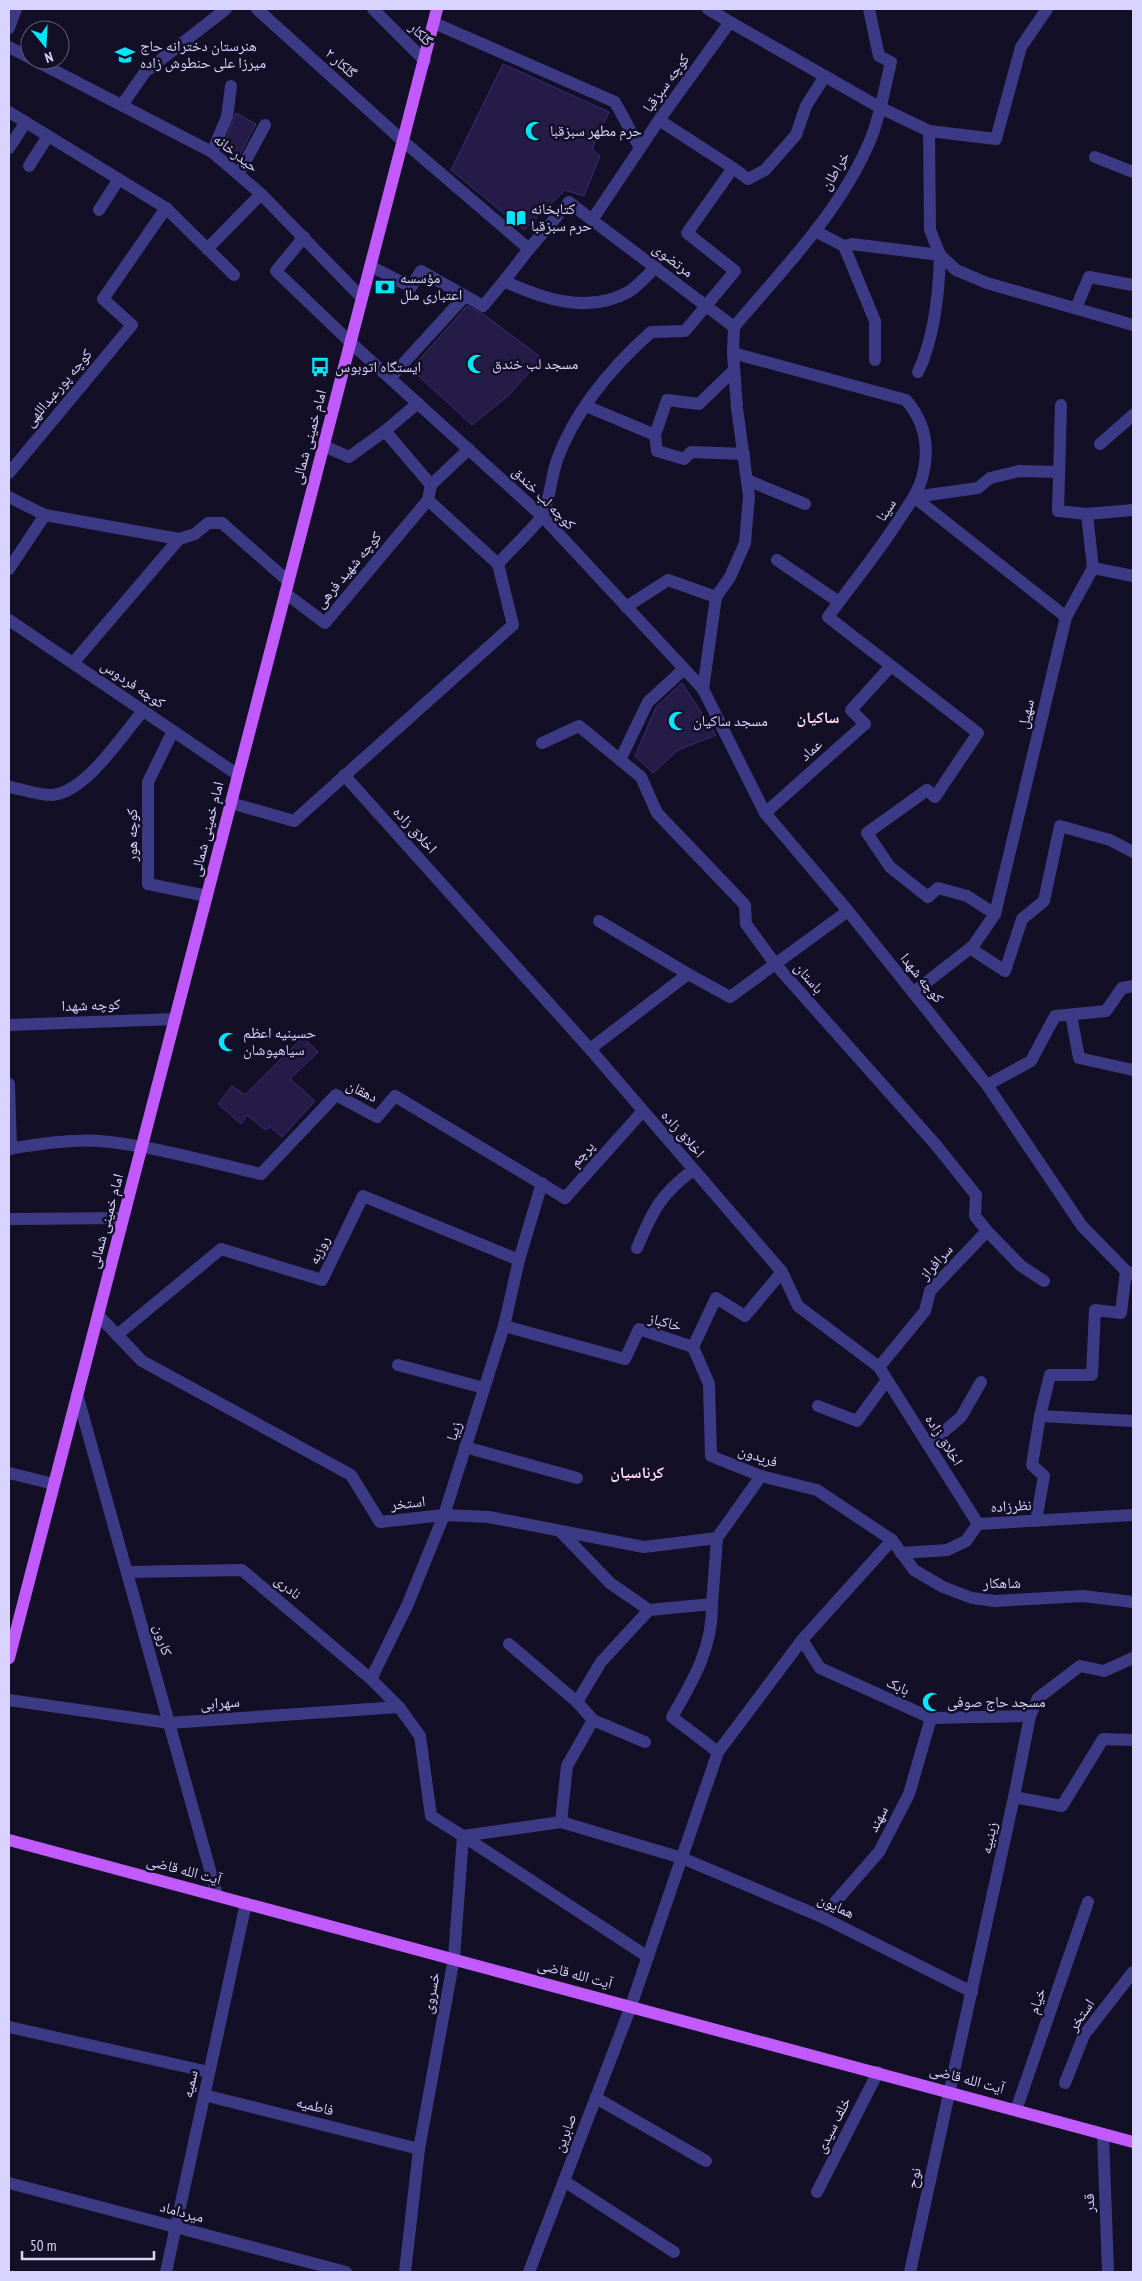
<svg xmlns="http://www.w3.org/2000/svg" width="1142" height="2281" viewBox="0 0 1142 2281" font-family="'PT Sans Narrow','Noto Naskh Arabic',sans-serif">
  <rect width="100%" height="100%" fill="#130f26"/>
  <!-- building -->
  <g fill="#241b47" stroke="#3b2d73">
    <polygon points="503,64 609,112 592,149 600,156 584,196 565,190 524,230 451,170"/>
    <polygon points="236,113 256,124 239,156 223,148"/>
    <polygon points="467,306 483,314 542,358 509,395 472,425 411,369"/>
    <polygon points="682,683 716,735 678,750 653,773 635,756 656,707"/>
    <polygon points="303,1037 318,1052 290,1079 315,1101 282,1137 270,1127 265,1130 247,1115 241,1124 218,1104 232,1086 245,1095"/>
  </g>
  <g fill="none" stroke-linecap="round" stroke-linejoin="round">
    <!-- minor -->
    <g stroke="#3d3a85" stroke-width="12">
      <polyline points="257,9 403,141 529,249 569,202 592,220 659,120 730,22 708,9"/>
      <polyline points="373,9 425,61"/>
      <polyline points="730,22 879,107 929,131 996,139 1021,47 1047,9"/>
      <polyline points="434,23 615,102 640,148"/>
      <polyline points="9,28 16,9"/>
      <polyline points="9,47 30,58"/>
      <polyline points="34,60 212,152 261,194 362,298"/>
      <polyline points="122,105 145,72 226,9"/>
      <polyline points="9,112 166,208 234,275"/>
      <polyline points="929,131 930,230 940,255 956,270 987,283 1133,325"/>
      <polyline points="9,148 26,122"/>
      <polyline points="212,152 227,117 231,86"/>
      <polyline points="1095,157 1133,172"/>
      <polyline points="29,166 48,136"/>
      <polyline points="733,168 748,179 765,170 796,135 806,106 825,76"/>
      <polyline points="239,173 265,125"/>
      <polyline points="99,210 119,179"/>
      <polyline points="592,220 734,327"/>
      <path d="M815 231 844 246 852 244 940 255C939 292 934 339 918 372"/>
      <polyline points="304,237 276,271 350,342 542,516 703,689 765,813 848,911 987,1085 1082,1226 1126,1271 1133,1275"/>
      <polyline points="844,246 875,321 875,360"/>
      <polyline points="207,249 261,194"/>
      <path d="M529 249 504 281C543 299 589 315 630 291 639 285 647 275 656 267"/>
      <polyline points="370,266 411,287 421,271 483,306 504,281"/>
      <polyline points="1076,308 1089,277 1133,285"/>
      <path d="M734 327C782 270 839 213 869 143 879 122 885 86 891 62L879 56 869 9"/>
      <path d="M733 353 906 400C926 423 930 449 922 478 918 493 908 506 900 518 878 553 852 584 828 617L978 733 935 797 927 790 867 833 890 867 928 897 938 888 967 896 995 914"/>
      <polyline points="390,378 465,296"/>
      <polyline points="1061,405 1058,511 1087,514 1093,568"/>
      <polyline points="586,406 655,435 667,400 699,404 734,370"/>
      <polyline points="385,431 418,403"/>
      <polyline points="655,435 657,451 684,459 691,452 744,454"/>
      <polyline points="1100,444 1133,415"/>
      <polyline points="324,446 349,457 385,431 431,485 428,500 498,564"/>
      <polyline points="9,473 132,325 103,299 166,208"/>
      <polyline points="747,480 805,504"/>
      <polyline points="431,485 469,449"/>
      <polyline points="9,497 45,515 179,539 195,534 208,523 222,523 288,581"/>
      <polyline points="914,497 1066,617"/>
      <polyline points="914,497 978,488 990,478 1019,471 1059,472"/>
      <polyline points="1087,514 1133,510"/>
      <polyline points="777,560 839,602"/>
      <polyline points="9,569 45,515"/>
      <polyline points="285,593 325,623 428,500"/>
      <polyline points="626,607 668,580 716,597"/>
      <polyline points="9,620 238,775"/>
      <polyline points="73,663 179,539"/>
      <polyline points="703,689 716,597 730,577 745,543 749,496 737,408 733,353 734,327"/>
      <polyline points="173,731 148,782 148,884 207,896"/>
      <polyline points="542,743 579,726 641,777 657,813 745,905 746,924 776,965 936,1145 976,1195 975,1216 987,1231 1021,1266 1044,1281"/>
      <polyline points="620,760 648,702 684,669"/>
      <polyline points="344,775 590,1049 782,1272 798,1306 879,1367 978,1524"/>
      <path d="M9 787C22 789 38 795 51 795 85 794 122 735 143 711"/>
      <path d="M231 803 294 821 513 625 498 564C508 552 535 527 542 516 550 499 551 478 557 460 575 410 612 367 651 332L685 331 735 271 687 233 733 168 659 120"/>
      <polyline points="765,813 865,724 851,710 891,666"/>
      <polyline points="599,921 688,974"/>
      <polyline points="970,948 1005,971 1022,919 1044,901 1060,826 1110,840 1133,852"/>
      <polyline points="914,992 973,946 995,914 1066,617 1093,568 1133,576"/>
      <polyline points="1071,1015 1079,1058 1133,1070"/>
      <polyline points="9,1025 175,1019"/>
      <polyline points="590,1049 688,974 730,997 848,911"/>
      <polyline points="9,1084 11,1149"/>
      <polyline points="987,1085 1031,1061 1055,1016 1106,1011 1122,988 1133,986"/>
      <path d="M9 1149C38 1144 71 1139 100 1141 154 1146 209 1162 261 1174L336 1095 377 1117 395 1096 565 1198 642 1112"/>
      <polyline points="9,1219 123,1218"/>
      <path d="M637 1248C653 1210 660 1195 693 1170"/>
      <polyline points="98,1315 142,1361 351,1475 380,1522 444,1515 489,1517 644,1547 717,1538 761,1476"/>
      <polyline points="504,1326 625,1359 639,1329 693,1347 716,1298 745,1316 782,1272"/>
      <polyline points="117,1335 221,1249 322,1280 363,1196 519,1260"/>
      <polyline points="693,1347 709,1384 711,1456 761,1476 817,1490 892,1540 914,1570 943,1587 972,1598 995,1601 1083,1596 1133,1602"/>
      <polyline points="398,1365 484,1388"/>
      <polyline points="879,1367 925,1311 930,1291 987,1231"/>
      <polyline points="77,1394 217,1895"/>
      <polyline points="818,1406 857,1421 887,1380"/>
      <polyline points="1040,1416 1133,1421"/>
      <polyline points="928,1445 961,1417 981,1382"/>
      <polyline points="465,1447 577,1478"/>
      <polyline points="9,1473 54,1484"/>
      <polyline points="1036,1521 1044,1476 1032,1465 1040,1416 1050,1375 1092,1375 1095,1310 1121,1313 1126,1271"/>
      <polyline points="560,1531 610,1583 649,1610 712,1604 717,1538"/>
      <polyline points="901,1553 947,1550 966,1541 978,1524 1133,1515"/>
      <polyline points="127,1572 242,1570 371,1679 399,1707"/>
      <path d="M712 1604C713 1647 693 1681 672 1717L718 1752"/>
      <polyline points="802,1640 820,1668 931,1718 1030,1716"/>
      <polyline points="509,1644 577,1702 593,1720 645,1742"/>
      <polyline points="371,1679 407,1606 444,1515 504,1326 519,1260 542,1183"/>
      <polyline points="9,1700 169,1723 399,1707 420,1736 431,1816 463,1836 454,1958 419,2149 405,2272"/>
      <polyline points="577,1702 601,1662 649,1610"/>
      <polyline points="1014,1797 1062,1806 1103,1739 1133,1740"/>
      <polyline points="561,1822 567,1766 593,1720"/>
      <polyline points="463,1836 561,1822 682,1858 822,1917 972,1992"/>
      <polyline points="463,1836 648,1957"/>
      <polyline points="822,1917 879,1852 909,1794 931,1718"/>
      <polyline points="9,2027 209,2072"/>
      <polyline points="1065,2083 1084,2035 1133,1972"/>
      <polyline points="204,2095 419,2149"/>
      <polyline points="596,2098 706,2161"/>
      <polyline points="1016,2110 1088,1902"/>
      <polyline points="1103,2134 1108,2272"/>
      <polyline points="564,2181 674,2252"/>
      <polyline points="9,2183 346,2272"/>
      <polyline points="817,2192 878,2072"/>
      <polyline points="166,2272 246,1903"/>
      <polyline points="529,2272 631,2006 718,1752 802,1640 892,1540"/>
      <polyline points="910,2272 1014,1797 1030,1716 1038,1698 1080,1666 1104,1671 1133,1658"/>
    </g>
    <!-- major -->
    <g stroke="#c25bff" stroke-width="12">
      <polyline points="9,1658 437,9"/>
      <polyline points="9,1840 1133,2142"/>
    </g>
  </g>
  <!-- icons -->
  <defs>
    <symbol id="school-bare" viewBox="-9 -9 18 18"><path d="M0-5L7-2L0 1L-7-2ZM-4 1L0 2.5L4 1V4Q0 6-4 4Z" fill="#00e5ff" stroke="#130f26" stroke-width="2.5" paint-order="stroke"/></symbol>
    <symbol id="mosque-bare" viewBox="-9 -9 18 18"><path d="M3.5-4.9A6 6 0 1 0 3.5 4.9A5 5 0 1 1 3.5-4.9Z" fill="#00e5ff" stroke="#130f26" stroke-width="2.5" paint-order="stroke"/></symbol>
    <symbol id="library-bare" viewBox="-9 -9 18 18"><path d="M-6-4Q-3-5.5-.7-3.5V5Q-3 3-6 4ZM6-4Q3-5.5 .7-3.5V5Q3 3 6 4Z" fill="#00e5ff" stroke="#130f26" stroke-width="2.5" paint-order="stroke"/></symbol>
    <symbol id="bank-bare" viewBox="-9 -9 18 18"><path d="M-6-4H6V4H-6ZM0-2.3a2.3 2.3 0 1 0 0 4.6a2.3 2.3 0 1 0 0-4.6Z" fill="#00e5ff" stroke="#130f26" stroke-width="2.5" paint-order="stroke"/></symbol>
    <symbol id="bus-bare" viewBox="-9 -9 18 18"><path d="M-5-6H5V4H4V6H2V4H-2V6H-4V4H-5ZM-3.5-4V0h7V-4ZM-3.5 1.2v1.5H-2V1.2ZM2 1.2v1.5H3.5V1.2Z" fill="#00e5ff" stroke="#130f26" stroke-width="2.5" paint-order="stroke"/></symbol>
  </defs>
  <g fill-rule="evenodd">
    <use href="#school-bare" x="111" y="41" width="28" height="28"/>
    <use href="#mosque-bare" x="521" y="117" width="28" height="28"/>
    <use href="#library-bare" x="502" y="204" width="28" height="28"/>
    <use href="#bank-bare" x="371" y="273" width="28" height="28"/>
    <use href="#mosque-bare" x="463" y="350" width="28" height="28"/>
    <use href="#bus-bare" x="306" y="353" width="28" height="28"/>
    <use href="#mosque-bare" x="664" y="707" width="28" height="28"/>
    <use href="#mosque-bare" x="214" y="1028" width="28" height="28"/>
    <use href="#mosque-bare" x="918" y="1688" width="28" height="28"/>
  </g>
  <g text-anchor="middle" stroke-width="5" stroke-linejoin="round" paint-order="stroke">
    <!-- street labels -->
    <g font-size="15" fill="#d9d4ff" stroke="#130f26">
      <text transform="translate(421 34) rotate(45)" y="5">گلکار</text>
      <text transform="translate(341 63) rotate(42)" y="5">گلکار ۲</text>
      <text transform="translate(666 83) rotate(-54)" y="5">کوچه سبزقبا</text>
      <text transform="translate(236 153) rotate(38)" y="5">حیدرخانه</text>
      <text transform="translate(835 171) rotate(-59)" y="5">خراطان</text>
      <text transform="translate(673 260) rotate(37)" y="5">مرتضوی</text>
      <text transform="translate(58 388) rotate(-50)" y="5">کوچه پورعبداللهی</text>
      <text transform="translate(309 437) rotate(-75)" y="5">امام خمینی شمالی</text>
      <text transform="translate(544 498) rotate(45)" y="5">کوچه لب خندق</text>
      <text transform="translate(886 510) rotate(-57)" y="5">سینا</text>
      <text transform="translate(348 570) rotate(-50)" y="5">کوچه شهید فرهی</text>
      <text transform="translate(133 684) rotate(34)" y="5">کوچه فردوس</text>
      <text transform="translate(1026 714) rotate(-77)" y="5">سهیل</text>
      <text transform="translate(811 750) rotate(-42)" y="5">عماد</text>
      <text transform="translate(207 829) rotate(-76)" y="5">امام خمینی شمالی</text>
      <text transform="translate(415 830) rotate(48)" y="5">اخلاق زاده</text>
      <text transform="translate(132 835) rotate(-90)" y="5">کوچه هور</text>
      <text transform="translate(809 978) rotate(49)" y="5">باستان</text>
      <text transform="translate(922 978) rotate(51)" y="5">کوچه شهدا</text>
      <text transform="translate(91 1005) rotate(-2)" y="5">کوچه شهدا</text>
      <text transform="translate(362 1091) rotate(26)" y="5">دهقان</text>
      <text transform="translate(683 1134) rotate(49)" y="5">اخلاق زاده</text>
      <text transform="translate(582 1154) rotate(-48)" y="5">پرچم</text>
      <text transform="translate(106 1221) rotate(-75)" y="5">امام خمینی شمالی</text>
      <text transform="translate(319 1250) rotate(-64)" y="5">روزبه</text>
      <text transform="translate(936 1262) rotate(-48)" y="5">سرافراز</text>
      <text transform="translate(665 1322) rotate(15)" y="5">خاکباز</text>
      <text transform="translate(454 1431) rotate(-72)" y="5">زیبا</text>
      <text transform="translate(944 1440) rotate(58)" y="5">اخلاق زاده</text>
      <text transform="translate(758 1456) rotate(19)" y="5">فریدون</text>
      <text transform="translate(408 1503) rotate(-6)" y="5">استخر</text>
      <text transform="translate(1011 1506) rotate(-3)" y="5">نظرزاده</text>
      <text x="1002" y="1588">شاهکار</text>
      <text transform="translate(288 1587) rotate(40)" y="5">نادری</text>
      <text transform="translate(163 1640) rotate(74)" y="5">کارون</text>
      <text transform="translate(898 1686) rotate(24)" y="5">بابک</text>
      <text transform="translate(220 1703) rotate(-4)" y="5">سهرابی</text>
      <text transform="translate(878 1819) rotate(-63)" y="5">سهند</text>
      <text transform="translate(989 1838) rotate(-78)" y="5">زینبیه</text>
      <text transform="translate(184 1870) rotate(15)" y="5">آیت الله قاضی</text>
      <text transform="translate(836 1906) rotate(25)" y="5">همایون</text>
      <text transform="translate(575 1974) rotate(15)" y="5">آیت الله قاضی</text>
      <text transform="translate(431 1993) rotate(-80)" y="5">خسروی</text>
      <text transform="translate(1037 2001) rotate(-71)" y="5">خیام</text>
      <text transform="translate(1081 2015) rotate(-56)" y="5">استخر</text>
      <text transform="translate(967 2079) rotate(15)" y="5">آیت الله قاضی</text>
      <text transform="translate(190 2084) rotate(-78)" y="5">سمیه</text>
      <text transform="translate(315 2106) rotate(14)" y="5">فاطمیه</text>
      <text transform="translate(833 2125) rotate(-63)" y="5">خلف سیدی</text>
      <text transform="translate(565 2133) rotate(-69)" y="5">صابرین</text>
      <text transform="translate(914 2178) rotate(-78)" y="5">نوح</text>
      <text transform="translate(1089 2203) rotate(-92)" y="5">قدر</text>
      <text transform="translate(182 2212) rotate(15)" y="5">میرداماد</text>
    </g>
    <!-- poi labels -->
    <g font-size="15" fill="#d9d4ff" stroke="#130f26" text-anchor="start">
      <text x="140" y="51">هنرستان دخترانه حاج<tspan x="140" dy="17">میرزا علی حنطوش زاده</tspan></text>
      <text x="550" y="136">حرم مطهر سبزقبا</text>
      <text x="531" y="214">کتابخانه<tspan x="531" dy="17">حرم سبزقبا</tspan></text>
      <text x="400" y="283">مؤسسه<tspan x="400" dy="17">اعتباری ملل</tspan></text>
      <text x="492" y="369">مسجد لب خندق</text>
      <text x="335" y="372">ایستگاه اتوبوس</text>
      <text x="693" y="726">مسجد ساکیان</text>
      <text x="243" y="1038">حسینیه اعظم<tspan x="243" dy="17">سیاهپوشان</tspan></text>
      <text x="947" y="1707">مسجد حاج صوفی</text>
    </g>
    <!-- neighbourhood labels -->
    <g font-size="16" font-weight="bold" fill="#ffd6f0" stroke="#130f26">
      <text x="818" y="723">ساکیان</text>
      <text x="637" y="1478">کرناسیان</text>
    </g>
  </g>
  <!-- border -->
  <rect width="1142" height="2281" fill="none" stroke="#d9d4ff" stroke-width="20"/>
  <!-- north arrow -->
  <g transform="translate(45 45) rotate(162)"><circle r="24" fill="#130f26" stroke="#625e7d"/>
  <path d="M0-4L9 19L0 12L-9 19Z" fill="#00e5ff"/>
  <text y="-8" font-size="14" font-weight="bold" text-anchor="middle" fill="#d9d4ff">N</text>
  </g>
  <!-- scale -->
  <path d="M22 2251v8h132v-8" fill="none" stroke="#d9d4ff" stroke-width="2.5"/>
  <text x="30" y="2251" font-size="15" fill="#d9d4ff" stroke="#130f26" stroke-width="4" paint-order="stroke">50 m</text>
</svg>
